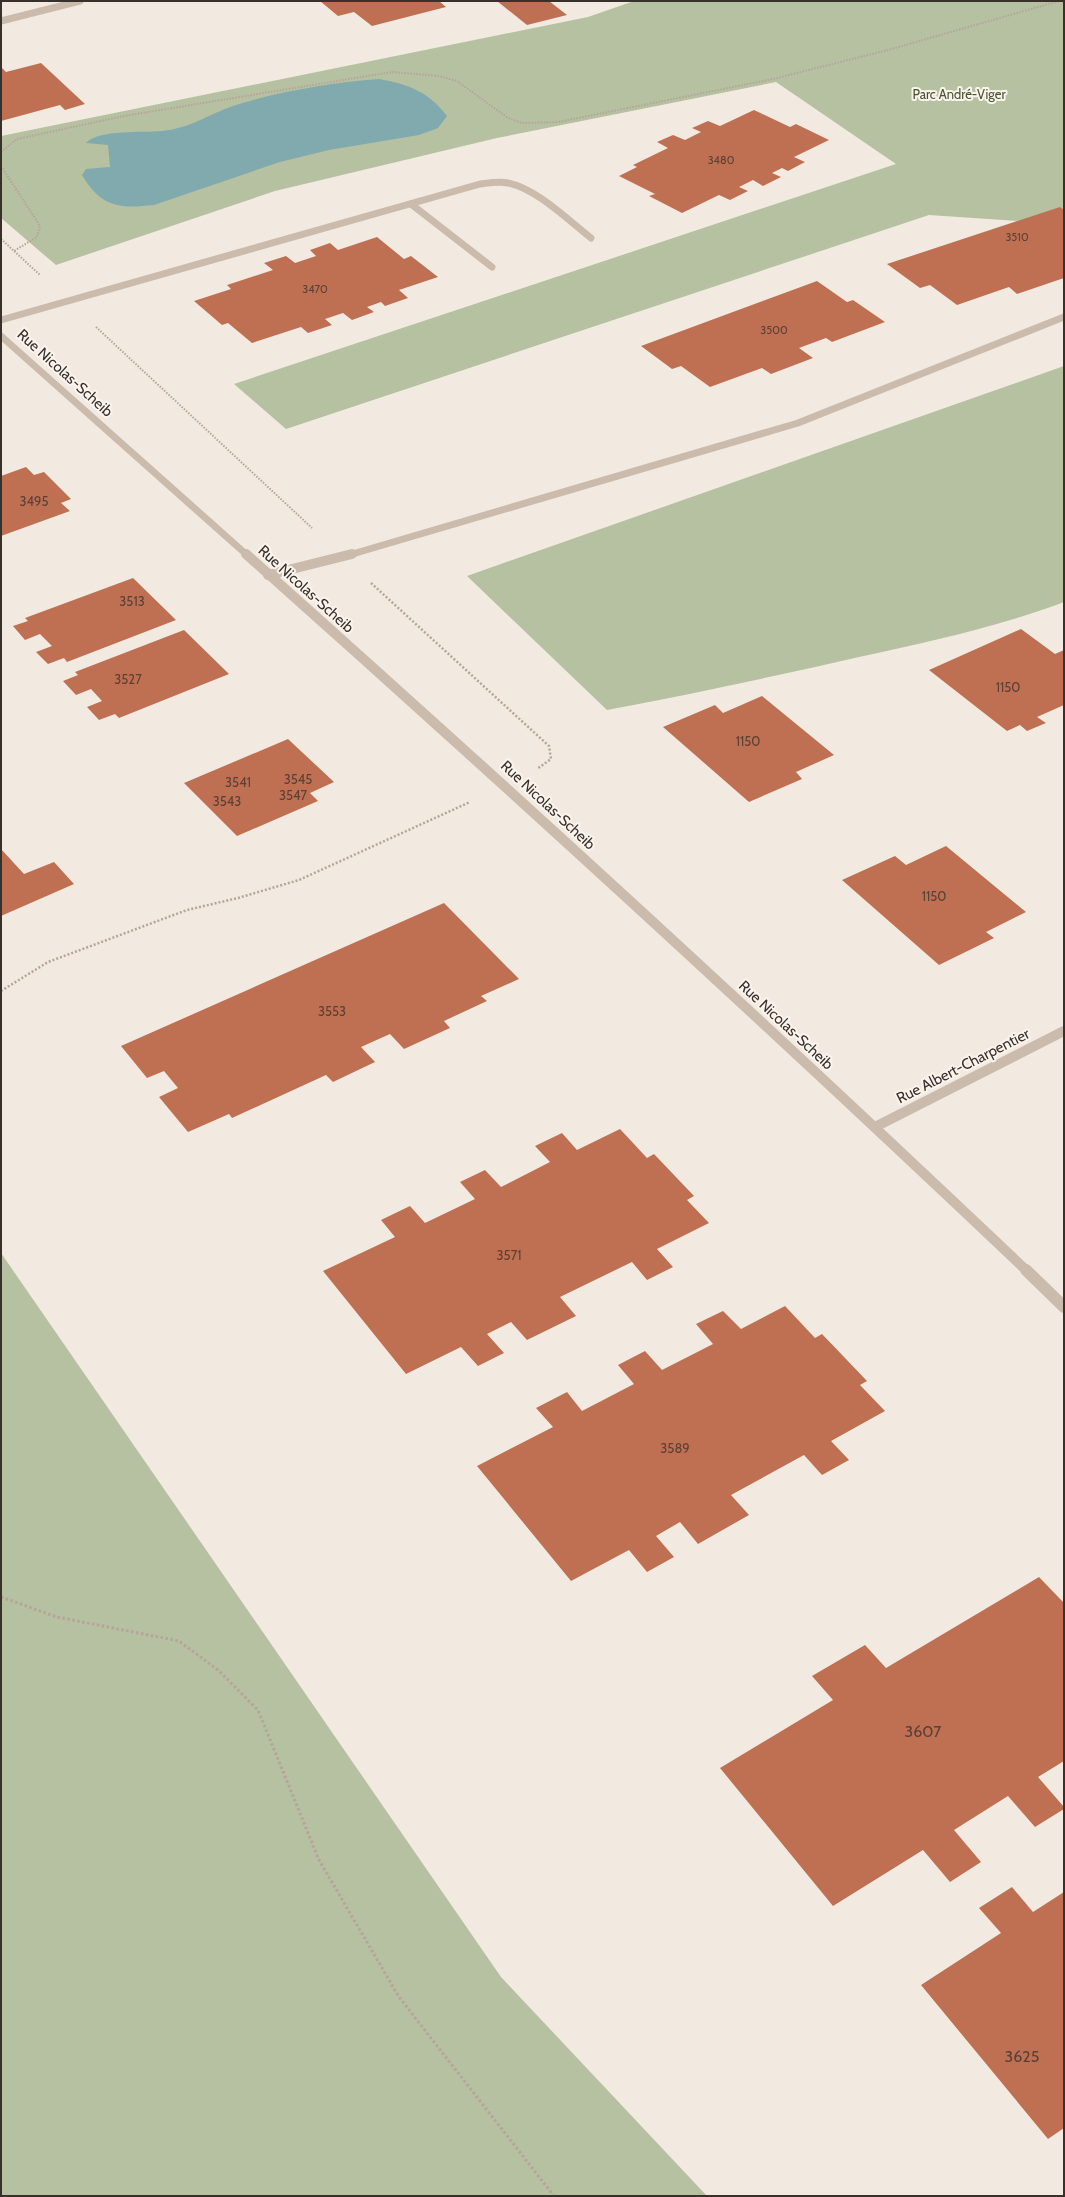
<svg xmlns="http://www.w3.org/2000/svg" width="1065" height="2197" viewBox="0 0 1065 2197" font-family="Cabin,sans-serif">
  <rect width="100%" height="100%" fill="#f2eae0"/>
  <!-- green -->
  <g fill="#b5c1a1">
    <polygon points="634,1 1064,1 1064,224 929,215 286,429 234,384 896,164 776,82 497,138 275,191 56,265 1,218 1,136 588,17"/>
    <path d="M1064 366V602C998 627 928 642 859 657 776 676 692 694 607 710L467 576Z"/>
    <polygon points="1,1253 501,1977 707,2196 1,2196"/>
  </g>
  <!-- water -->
  <path fill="#81aaae" d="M379 79C408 84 429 92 447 116L438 128 419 135 329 150 280 162 154 205C119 209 101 207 82 175L86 169 110 167 108 145 86 143C99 129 143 133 162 131 191 128 207 115 233 106 275 92 335 82 379 79Z"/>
  <!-- building -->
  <g fill="#bf7052">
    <polygon points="320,1 439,1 446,7 372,26 354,12 338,16"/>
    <polygon points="497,1 549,1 567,15 527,25"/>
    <polygon points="41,63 85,104 65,110 60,105 1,121 1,67 6,72"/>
    <polygon points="754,110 790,127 796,124 829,140 794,157 805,162 788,171 782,168 772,173 781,177 763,186 753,180 739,187 748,191 730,200 719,195 682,213 649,196 655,194 619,176 637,167 633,165 668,148 657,142 673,135 685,140 701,132 692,128 708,121 720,126"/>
    <polygon points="1060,207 1064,210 1064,278 1017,294 1009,287 957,305 930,285 920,288 887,264"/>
    <polygon points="377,237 404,259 411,256 438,277 399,290 408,298 385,306 381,302 367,307 374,312 352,320 343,313 325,319 332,325 308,333 301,327 252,343 228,323 222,325 194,301 231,289 227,285 273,270 264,263 286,256 295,263 316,256 310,250 330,243 338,250"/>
    <polygon points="817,281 847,302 853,300 885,322 832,342 826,338 799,348 813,358 771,374 762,368 710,387 681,366 672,369 641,346"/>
    <polygon points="26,467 34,475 44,472 71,499 61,503 70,511 1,536 1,476"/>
    <polygon points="133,578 176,620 67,662 64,658 48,664 36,652 52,646 40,634 25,640 13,626 28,621 25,618"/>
    <polygon points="1021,629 1055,654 1064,650 1064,705 1037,717 1046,723 1027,731 1020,725 1007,731 929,670"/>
    <polygon points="184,630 229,674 119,718 115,714 99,720 87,707 102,701 91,689 76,695 63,681 78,675 75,672"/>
    <polygon points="762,696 834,755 796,772 802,779 749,802 663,727 715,705 723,713"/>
    <polygon points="288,739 334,782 310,793 318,801 237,836 184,783"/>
    <polygon points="946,846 1026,912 986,932 994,938 939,965 842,880 895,856 906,865"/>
    <polygon points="1,849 24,874 54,862 74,884 1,916"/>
    <polygon points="444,903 519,979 481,996 487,1001 444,1021 450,1028 404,1049 390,1034 361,1047 375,1062 333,1082 326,1075 232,1118 229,1114 188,1132 159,1097 178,1088 164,1071 147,1078 121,1046"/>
    <polygon points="620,1129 647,1158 654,1154 694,1196 687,1200 709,1223 657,1249 673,1267 647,1280 632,1262 560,1297 576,1316 527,1340 511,1322 487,1334 504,1353 478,1366 461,1347 406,1374 323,1271 395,1237 381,1220 410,1206 425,1223 475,1199 460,1182 485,1170 501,1187 550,1162 535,1146 562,1133 577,1150"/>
    <polygon points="785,1306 815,1338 822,1334 867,1381 860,1385 885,1411 831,1441 849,1460 822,1475 804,1455 731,1495 749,1515 698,1544 680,1522 656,1536 674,1557 647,1572 629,1550 571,1581 477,1466 553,1427 536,1408 567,1392 582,1411 634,1384 618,1365 645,1351 662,1370 713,1344 696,1324 723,1311 741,1329"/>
    <polygon points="1039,1577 1064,1603 1064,1761 1038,1777 1064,1807 1064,1809 1035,1827 1008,1796 954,1830 981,1862 950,1882 923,1850 833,1906 720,1768 833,1700 812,1676 865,1645 886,1668"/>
    <polygon points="1012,1887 1033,1912 1064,1892 1064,2128 1048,2139 921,1985 1001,1933 979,1908"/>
  </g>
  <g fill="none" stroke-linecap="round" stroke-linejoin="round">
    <!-- path-far2 -->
    <g stroke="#b6a597" stroke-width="2" stroke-dasharray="1.5 1.5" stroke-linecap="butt">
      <polyline points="1,152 17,139 124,116 392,72 439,76 457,81 508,118 522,123 558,122 773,79 888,50 1059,1"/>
      <polyline points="1,166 40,226 37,237 14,251"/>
      <polyline points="1,239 40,275"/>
      <polyline points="96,327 312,528"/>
    </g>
    <!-- path-far1 -->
    <g stroke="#b6a597" stroke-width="2.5" stroke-dasharray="2 2" stroke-linecap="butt">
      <polyline points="371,583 549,746 551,759 537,769"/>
      <polyline points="1,991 48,962 187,910 238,898 299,880 470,802"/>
    </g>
    <!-- path -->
    <polyline stroke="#b6a597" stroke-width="3" stroke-dasharray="2.5 2.5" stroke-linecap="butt" points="1,1597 57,1617 179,1641 218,1670 258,1710 319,1860 399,1997 554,2196"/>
    <!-- minor-far2 -->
    <g stroke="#cabbad" stroke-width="7">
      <polyline points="1,21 80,1"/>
      <polyline points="411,204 492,267"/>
      <path d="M1 320 480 184C489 183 499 181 508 183 537 189 568 220 591 238"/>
      <polyline points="1,336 247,555"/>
      <polyline points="349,555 798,423 1064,317"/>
    </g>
    <!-- minor-far1 -->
    <g stroke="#cabbad" stroke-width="10">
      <path d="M246 554C510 789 771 1028 1027 1271"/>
      <polyline points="268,575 352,554"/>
      <polyline points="875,1127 1064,1031"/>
    </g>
    <!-- minor -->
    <polyline stroke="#cabbad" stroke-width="12" points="1026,1270 1064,1307"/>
  </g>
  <g text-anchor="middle" stroke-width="4" stroke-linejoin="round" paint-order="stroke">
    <!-- far-number labels -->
    <g font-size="11" fill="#5a4035">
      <text x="721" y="164">3480</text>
      <text x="1017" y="241">3510</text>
      <text x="315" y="293">3470</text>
      <text x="774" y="334">3500</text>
    </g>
    <!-- far-park labels -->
    <g font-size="13" fill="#465530" stroke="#faf4ed">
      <text x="959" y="99">Parc André-Viger</text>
    </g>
    <!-- number labels -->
    <g font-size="13" fill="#5a4035">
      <text x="34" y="506">3495</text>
      <text x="132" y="606">3513</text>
      <text x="128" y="684">3527</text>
      <text x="1008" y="692">1150</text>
      <text x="748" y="746">1150</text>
      <text x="298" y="784">3545</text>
      <text x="238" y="787">3541</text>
      <text x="293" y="800">3547</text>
      <text x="227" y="806">3543</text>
      <text x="934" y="901">1150</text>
      <text x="332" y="1016">3553</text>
      <text x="509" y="1260">3571</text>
      <text x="675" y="1453">3589</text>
    </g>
    <!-- street labels -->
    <g font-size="15" fill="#38302b" stroke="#faf4ed">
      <text transform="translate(65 373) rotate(42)" y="5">Rue Nicolas-Scheib</text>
      <text transform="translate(306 589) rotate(42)" y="5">Rue Nicolas-Scheib</text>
      <text transform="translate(548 805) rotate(43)" y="5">Rue Nicolas-Scheib</text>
      <text transform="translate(786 1025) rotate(43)" y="5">Rue Nicolas-Scheib</text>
      <text transform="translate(963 1066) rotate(-27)" y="5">Rue Albert-Charpentier</text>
    </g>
    <!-- near-number labels -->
    <g font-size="16" fill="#5a4035">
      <text x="923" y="1737">3607</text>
      <text x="1022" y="2062">3625</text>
    </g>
  </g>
  <!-- border -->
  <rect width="1065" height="2197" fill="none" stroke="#38302b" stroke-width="4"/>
</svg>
